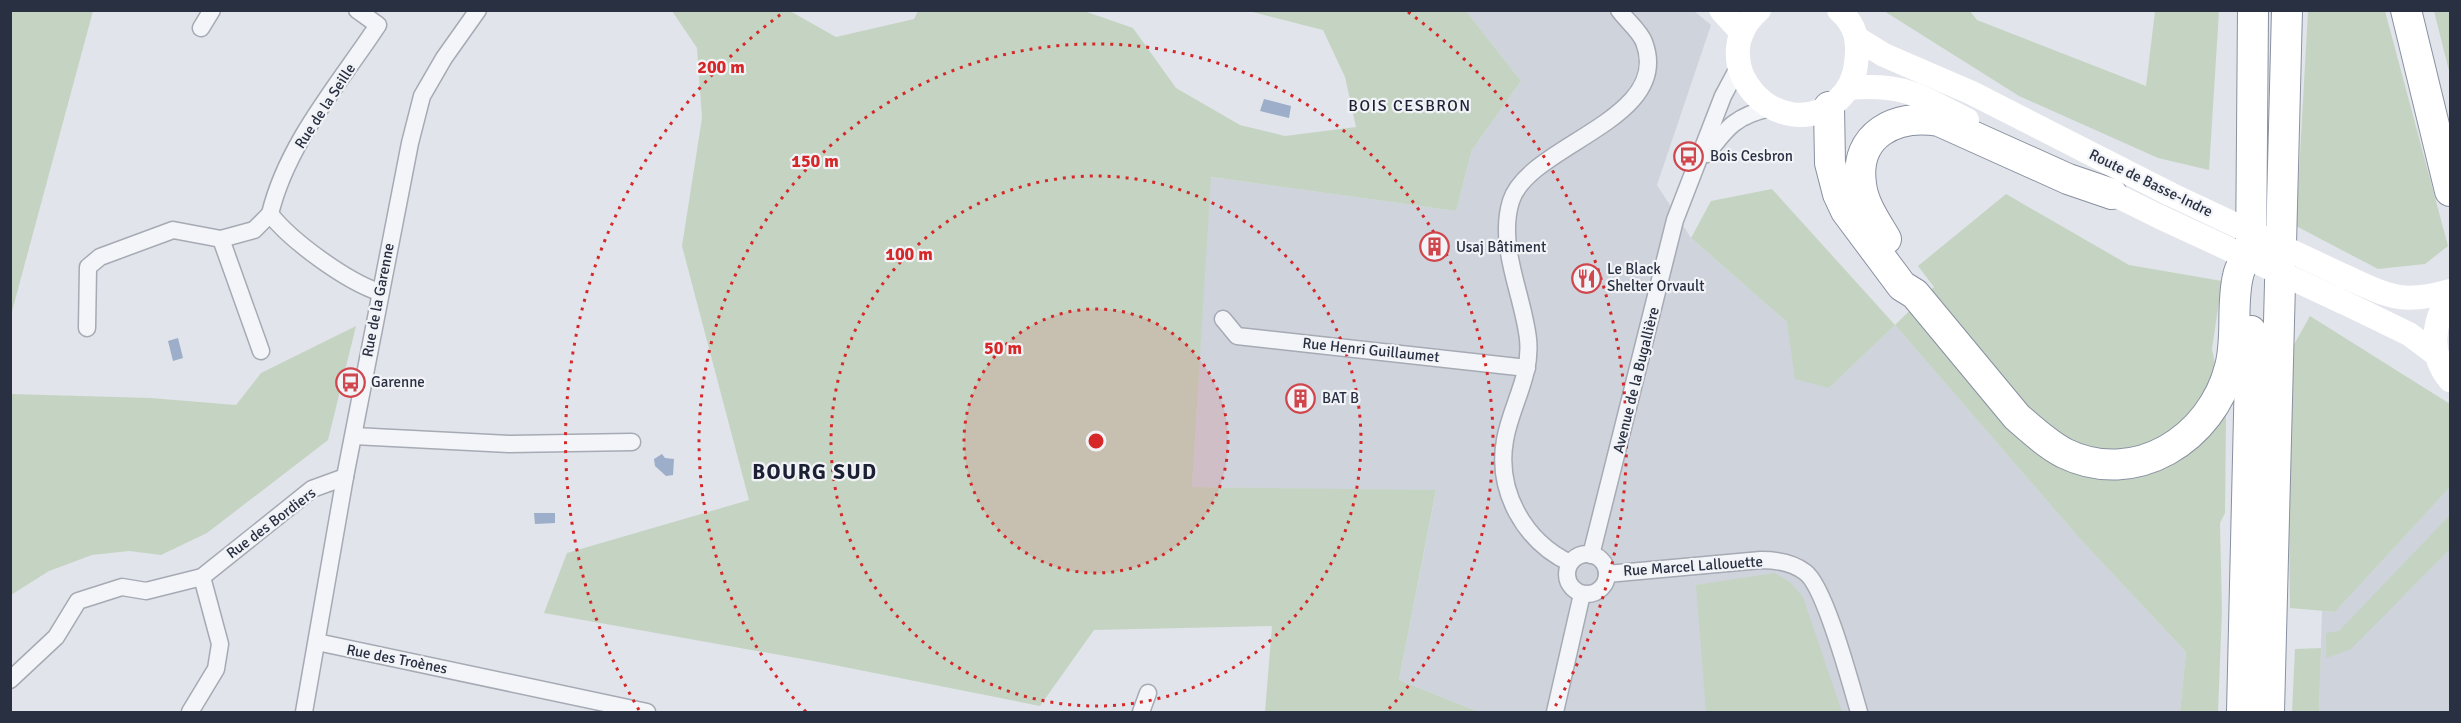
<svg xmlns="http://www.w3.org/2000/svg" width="2461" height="723" viewBox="0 0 2461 723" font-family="Signika,sans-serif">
  <rect width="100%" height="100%" fill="#e1e4ea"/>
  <!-- built -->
  <g fill="#cfd3dc">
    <polygon points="1466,11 1694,11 1711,25 1657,185 1691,238 1787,322 1829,388 1895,325 2081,540 2186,652 2180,712 1479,712 1399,680 1436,491 1192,487 1210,177 1456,211 1472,150 1521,81"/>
    <polygon points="2450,487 2450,712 2319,712 2322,611 2335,612"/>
  </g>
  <!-- green -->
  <g fill="#c5d4c2">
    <polygon points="11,10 93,11 11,315 10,11"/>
    <polygon points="672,11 790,11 836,37 914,19 918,11 1084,11 1133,28 1176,88 1240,125 1285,136 1356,127 1345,77 1323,30 1249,11 1466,11 1521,81 1472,150 1456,211 1211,177 1192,487 1436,490 1399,680 1479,712 1265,712 1272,626 1094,630 1040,706 819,662 544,613 567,553 749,500 682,246 702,118 697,48"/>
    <polygon points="1884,11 1970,11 1977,20 2146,86 2155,11 2219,11 2209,170 2158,158 2019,96"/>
    <polygon points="2308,11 2385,11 2448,246 2425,264 2378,269 2296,226"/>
    <polygon points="2434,11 2450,11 2450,75"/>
    <polygon points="1772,189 1895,325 1934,287 1918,266 2006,194 2129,265 2222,281 2212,349 2226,418 2225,513 2220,523 2222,610 2218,712 2180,712 2186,652 2081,540 1895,325 1829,388 1795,379 1787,322 1691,238 1711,201"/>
    <polygon points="2310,316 2450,404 2450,487 2335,612 2290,608 2287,357"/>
    <polygon points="356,326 328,440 207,533 161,555 129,551 92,555 49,571 11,595 11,394 151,398 236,405 261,373"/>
    <polygon points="2450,515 2450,549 2351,649 2326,658 2326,633 2339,631"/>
    <polygon points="1775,573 1790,582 1803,597 1842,712 1706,712 1696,585"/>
    <polygon points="2321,648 2319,712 2292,712 2295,649"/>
  </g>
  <!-- water -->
  <g fill="#9caeca">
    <polygon points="1264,99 1291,106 1289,118 1260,111"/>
    <polygon points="178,338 183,358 173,361 168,341"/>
    <polygon points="662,454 665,458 674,459 673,475 666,476 655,466 654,459"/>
    <polygon points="534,513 555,513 555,523 535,524"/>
  </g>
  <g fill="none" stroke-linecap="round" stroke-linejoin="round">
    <defs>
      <g id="street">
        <path d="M357 10 378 25C339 84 287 143 270 214 291 241 346 281 379 292"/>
        <polyline points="201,28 212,10"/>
        <path d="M1707 154C1727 127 1737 115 1771 108"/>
        <polyline points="221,239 261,351"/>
        <polyline points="1223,319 1237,336 1527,368"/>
        <polyline points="87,328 88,267 100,257 173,230 221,239 254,230 270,214"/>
        <polyline points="354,436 509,444 632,442"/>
        <circle cx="1587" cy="574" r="20"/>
        <polyline points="1591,555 1675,220 1723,96 1738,68"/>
        <path d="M1570 563C1524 541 1496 491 1505 440 1511 405 1532 376 1528 339 1523 294 1497 246 1511 201 1529 144 1674 120 1644 42 1640 31 1626 20 1619 10"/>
        <path d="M1607 574 1761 560C1776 560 1792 562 1805 572 1825 586 1851 685 1859 712"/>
        <polyline points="317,642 647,712"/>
        <polyline points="10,680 56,637 78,601 122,587 146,591 202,577 312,489 345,477"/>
        <polyline points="190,712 216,669 220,644 202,577"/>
        <polyline points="304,712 345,477 410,143 422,96 444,58 478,10"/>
        <polyline points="1141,712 1148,693"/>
        <polyline points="1555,712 1582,594"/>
      </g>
      <g id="highway">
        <polyline points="2406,10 2450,191"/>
        <path d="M1829 107 1830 163 1838 194 1846 211 1902 286 1915 294 2017 417C2032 430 2047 444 2064 453 2135 488 2212 439 2230 367 2238 337 2231 305 2238 276 2240 266 2247 256 2251 246"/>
        <path d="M1886 239C1876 222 1863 204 1861 184 1854 134 1896 114 1939 121L2068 179 2112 194"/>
        <polyline points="2251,259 2253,10"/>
        <polyline points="2242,712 2251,331"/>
        <polyline points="2269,712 2287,10"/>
      </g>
    </defs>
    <!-- street casing -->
    <use href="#street" stroke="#a6aab4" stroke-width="19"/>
    <!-- highway casing -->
    <use href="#highway" stroke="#8890a1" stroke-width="32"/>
    <!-- street -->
    <use href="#street" stroke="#f4f5f8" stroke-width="16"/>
    <!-- secondary -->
    <g stroke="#fff" stroke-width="24">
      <polyline points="1721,10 1742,33"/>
      <path d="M1759 10C1699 62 1779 150 1838 100 1848 91 1855 77 1856 64 1859 42 1857 26 1839 10"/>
      <polyline points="1858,39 1884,55 1972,93 2170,194"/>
      <path d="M1848 88C1905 83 1919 96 1967 120"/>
      <polyline points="2097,186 2160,217"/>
      <path d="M2344 276C2388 296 2401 305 2450 291"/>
      <path d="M2450 296C2432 321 2429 356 2450 380"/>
      <polyline points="2343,302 2409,334 2437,355"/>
    </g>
    <!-- highway -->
    <use href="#highway" stroke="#fff" stroke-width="30"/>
    <!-- secondary-bridge -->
    <g stroke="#fff" stroke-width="24">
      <polyline points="2170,194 2344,276"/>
      <polyline points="2160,217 2343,302"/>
    </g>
  </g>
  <!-- distance rings -->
  <circle cx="1096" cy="441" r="132" fill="#d62828" fill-opacity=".12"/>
  <g fill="none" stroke="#d62828" stroke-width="3" stroke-dasharray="3 6">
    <circle cx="1096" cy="441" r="132"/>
    <circle cx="1096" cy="441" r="265"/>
    <path d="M806 712A397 397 0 1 1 1386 712"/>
    <path d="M639 710A530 530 0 0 1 784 12M1408 12A530 530 0 0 1 1553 710"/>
  </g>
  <!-- icons -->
  <defs>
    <symbol id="bus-ring" viewBox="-11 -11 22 22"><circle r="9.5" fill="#f1f3f7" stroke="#cf464d" stroke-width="1.5"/><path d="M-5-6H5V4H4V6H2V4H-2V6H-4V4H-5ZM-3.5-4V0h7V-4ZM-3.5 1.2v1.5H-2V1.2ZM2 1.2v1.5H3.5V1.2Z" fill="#cf464d"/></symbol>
    <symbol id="building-ring" viewBox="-11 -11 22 22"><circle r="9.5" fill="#f1f3f7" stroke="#cf464d" stroke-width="1.5"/><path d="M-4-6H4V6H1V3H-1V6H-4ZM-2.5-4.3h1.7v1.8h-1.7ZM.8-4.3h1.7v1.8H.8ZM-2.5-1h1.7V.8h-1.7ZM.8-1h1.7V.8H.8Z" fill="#cf464d"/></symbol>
    <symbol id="restaurant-ring" viewBox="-11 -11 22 22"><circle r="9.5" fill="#f1f3f7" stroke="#cf464d" stroke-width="1.5"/><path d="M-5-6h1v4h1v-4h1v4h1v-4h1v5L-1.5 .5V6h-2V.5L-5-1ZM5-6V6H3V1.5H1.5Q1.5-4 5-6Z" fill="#cf464d"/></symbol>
  </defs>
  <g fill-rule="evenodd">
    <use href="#bus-ring" x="1672" y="140" width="33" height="33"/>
    <use href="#building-ring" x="1418" y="230" width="33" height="33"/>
    <use href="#restaurant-ring" x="1570" y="262" width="33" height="33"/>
    <use href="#bus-ring" x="334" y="366" width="33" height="33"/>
    <use href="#building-ring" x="1284" y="382" width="33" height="33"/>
  </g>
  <g text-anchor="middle" stroke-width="4.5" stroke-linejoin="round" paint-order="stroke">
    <!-- street labels -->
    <g font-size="15" fill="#293042" stroke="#f1f3f7">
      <text transform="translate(325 106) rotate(-57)" y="5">Rue de la Seille</text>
      <text transform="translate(2151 183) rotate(26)" y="5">Route de Basse-Indre</text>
      <text transform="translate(378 300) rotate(-79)" y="5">Rue de la Garenne</text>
      <text transform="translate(1371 350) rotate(6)" y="5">Rue Henri Guillaumet</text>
      <text transform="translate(1636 380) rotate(-76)" y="5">Avenue de la Bugallière</text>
      <text transform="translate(271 523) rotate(-37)" y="5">Rue des Bordiers</text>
      <text transform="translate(1693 566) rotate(-4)" y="5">Rue Marcel Lallouette</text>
      <text transform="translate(397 659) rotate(11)" y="5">Rue des Troènes</text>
    </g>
    <!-- poi labels -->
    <g font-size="15" fill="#293042" stroke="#f1f3f7" text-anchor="start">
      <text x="1710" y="161">Bois Cesbron</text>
      <text x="1456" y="252">Usaj Bâtiment</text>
      <text x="1607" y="274">Le Black<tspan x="1607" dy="17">Shelter Orvault</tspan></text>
      <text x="371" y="387">Garenne</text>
      <text x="1322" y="403">BAT B</text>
    </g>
    <!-- neighbourhood labels -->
    <g font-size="16" letter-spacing="1.5" fill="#1b2133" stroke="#f1f3f7">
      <text x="1410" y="111">BOIS CESBRON</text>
    </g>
    <!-- district labels -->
    <g font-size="21" font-weight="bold" letter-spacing="1.5" fill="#1b2133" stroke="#f1f3f7">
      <text x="815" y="479">BOURG SUD</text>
    </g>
  </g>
  <circle cx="1096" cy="441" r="9" fill="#d62828" stroke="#f1f3f7" stroke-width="3"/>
  <g font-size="18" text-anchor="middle" font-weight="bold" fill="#d62828" stroke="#f1f3f7" stroke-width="4.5" stroke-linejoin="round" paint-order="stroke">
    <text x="721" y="73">200 m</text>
    <text x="815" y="167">150 m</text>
    <text x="909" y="260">100 m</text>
    <text x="1003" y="354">50 m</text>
  </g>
  <!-- border -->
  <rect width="2461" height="723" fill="none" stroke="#293042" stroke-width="24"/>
</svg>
